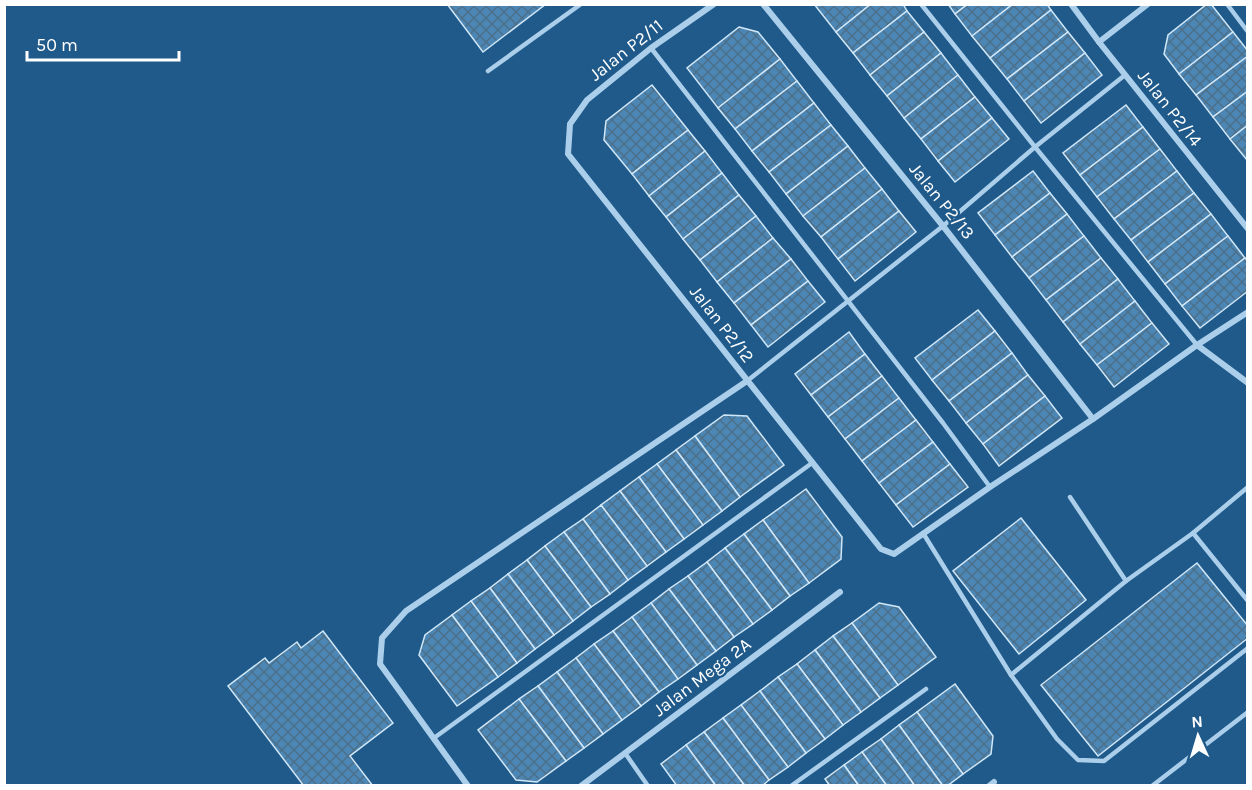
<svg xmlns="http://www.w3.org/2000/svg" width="1252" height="790" viewBox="0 0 1252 790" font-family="Karla,sans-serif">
  <defs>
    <pattern id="building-cross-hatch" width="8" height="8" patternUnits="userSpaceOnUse" patternTransform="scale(1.5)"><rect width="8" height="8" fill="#4c86b4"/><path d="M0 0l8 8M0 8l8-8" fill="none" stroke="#4c6f8a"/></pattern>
  </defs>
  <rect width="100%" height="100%" fill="#1f5a8a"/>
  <!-- building -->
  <g fill="url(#building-cross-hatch)" stroke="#d0e7f8" stroke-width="1.5">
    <polygon points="447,4 546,4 483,52"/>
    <polygon points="814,4 871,4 836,32"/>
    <polygon points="871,4 903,4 907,11 853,53 836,32"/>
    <polygon points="948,4 968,4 955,14"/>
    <polygon points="968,4 1013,4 972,36 955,14"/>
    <polygon points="1013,4 1047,4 1051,10 990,58 972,36"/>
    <polygon points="1207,4 1211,4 1233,32 1179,74 1164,54 1168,35"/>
    <polygon points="1051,10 1068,32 1007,79 990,58"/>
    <polygon points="907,11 924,32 870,75 853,53"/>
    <polygon points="739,27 758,32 780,59 718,108 687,68"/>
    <polygon points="924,32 941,53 887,96 870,75"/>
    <polygon points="1068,32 1085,53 1024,101 1007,79"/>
    <polygon points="1233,32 1248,51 1248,56 1196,95 1179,74"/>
    <polygon points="941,53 958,75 904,118 887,96"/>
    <polygon points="1085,53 1102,75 1041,123 1024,101"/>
    <polygon points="1248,56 1248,91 1213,117 1196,95"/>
    <polygon points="780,59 797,81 735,129 718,108"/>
    <polygon points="958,75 975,97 921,139 904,118"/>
    <polygon points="797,81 814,103 752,151 735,129"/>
    <polygon points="652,85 688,130 632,174 604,140 606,121"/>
    <polygon points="1248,91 1248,125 1230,139 1213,117"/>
    <polygon points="975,97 992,118 938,161 921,139"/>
    <polygon points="814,103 831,125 769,172 752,151"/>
    <polygon points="1126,105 1143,127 1080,175 1063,153"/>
    <polygon points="992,118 1009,139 955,182 938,161"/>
    <polygon points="831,125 848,146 786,194 769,172"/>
    <polygon points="1248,125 1248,160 1247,160 1230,139"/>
    <polygon points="1143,127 1160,149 1097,197 1080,175"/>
    <polygon points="688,130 705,151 649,196 632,174"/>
    <polygon points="848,146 865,168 803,216 786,194"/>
    <polygon points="1160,149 1177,171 1114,219 1097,197"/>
    <polygon points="705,151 722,173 666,217 649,196"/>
    <polygon points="865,168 882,189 821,237 803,216"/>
    <polygon points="1033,171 1050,193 995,235 978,213"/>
    <polygon points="1177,171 1194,193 1131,240 1114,219"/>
    <polygon points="722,173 739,195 683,239 666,217"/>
    <polygon points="882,189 899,211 838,259 821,237"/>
    <polygon points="1050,193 1067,214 1012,257 995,235"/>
    <polygon points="1194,193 1211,214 1148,262 1131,240"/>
    <polygon points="739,195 756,216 700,260 683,239"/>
    <polygon points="899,211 916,232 855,281 838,259"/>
    <polygon points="1067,214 1084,236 1029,278 1012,257"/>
    <polygon points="1211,214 1228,236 1165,284 1148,262"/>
    <polygon points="756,216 773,238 717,282 700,260"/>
    <polygon points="1084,236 1101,258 1046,300 1029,278"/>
    <polygon points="1228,236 1245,258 1182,306 1165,284"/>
    <polygon points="773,238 791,259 734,303 717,282"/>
    <polygon points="1101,258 1118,279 1063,322 1046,300"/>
    <polygon points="1245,258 1248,261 1248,291 1200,328 1182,306"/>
    <polygon points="791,259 808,281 751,325 734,303"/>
    <polygon points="1118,279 1135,301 1080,344 1063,322"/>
    <polygon points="808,281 825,302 768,347 751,325"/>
    <polygon points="1135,301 1152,323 1097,365 1080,344"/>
    <polygon points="978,310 995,331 932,380 915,358"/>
    <polygon points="1152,323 1169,344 1114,387 1097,365"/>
    <polygon points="995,331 1012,353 949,401 932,380"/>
    <polygon points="849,332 865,354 811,395 795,374"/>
    <polygon points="1012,353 1028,375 966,423 949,401"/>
    <polygon points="865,354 882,376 828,417 811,395"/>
    <polygon points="1028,375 1045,396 983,444 966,423"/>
    <polygon points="882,376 899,398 845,439 828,417"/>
    <polygon points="1045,396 1062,418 999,466 983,444"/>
    <polygon points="899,398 916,420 862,461 845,439"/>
    <polygon points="724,415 747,416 784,465 740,497 695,436"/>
    <polygon points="916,420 933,442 879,483 862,461"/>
    <polygon points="695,436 740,497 722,511 676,450"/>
    <polygon points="933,442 950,464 896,505 879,483"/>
    <polygon points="676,450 722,511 703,525 657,464"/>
    <polygon points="657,464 703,525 684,539 639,477"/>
    <polygon points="950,464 968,487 913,527 896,505"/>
    <polygon points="639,477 684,539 666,552 620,491"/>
    <polygon points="806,489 842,537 841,559 809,583 763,520"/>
    <polygon points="620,491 666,552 647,566 601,505"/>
    <polygon points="601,505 647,566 628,580 583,519"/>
    <polygon points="1021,518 1086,600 1019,654 953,571"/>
    <polygon points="583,519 628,580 610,594 564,532"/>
    <polygon points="763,520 809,583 790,596 744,534"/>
    <polygon points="564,532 610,594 591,607 545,546"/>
    <polygon points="744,534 790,596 772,610 725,548"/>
    <polygon points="545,546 591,607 573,621 527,560"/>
    <polygon points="725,548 772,610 753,624 707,562"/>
    <polygon points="527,560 573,621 554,635 508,574"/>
    <polygon points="707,562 753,624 734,637 688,576"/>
    <polygon points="1197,563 1248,626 1248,638 1098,756 1041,685"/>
    <polygon points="508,574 554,635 535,649 490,588"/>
    <polygon points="688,576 734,637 716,651 669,589"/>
    <polygon points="490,588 535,649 517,663 471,601"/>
    <polygon points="669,589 716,651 697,665 651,603"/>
    <polygon points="471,601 517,663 498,677 452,615"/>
    <polygon points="651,603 697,665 678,679 632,617"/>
    <polygon points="879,603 899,607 936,657 898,685 852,623"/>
    <polygon points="452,615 498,677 457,706 419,655 425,635"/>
    <polygon points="632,617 678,679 659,692 613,631"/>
    <polygon points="852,623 898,685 880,698 833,636"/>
    <polygon points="323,631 393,723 350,756 373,786 304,786 228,686 265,658 269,663 297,642 301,648"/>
    <polygon points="613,631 659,692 641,706 594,644"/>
    <polygon points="833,636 880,698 861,712 815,650"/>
    <polygon points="594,644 641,706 622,720 576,658"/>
    <polygon points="815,650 861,712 843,725 797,664"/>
    <polygon points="576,658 622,720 603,734 557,672"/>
    <polygon points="797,664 843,725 825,739 778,677"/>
    <polygon points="557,672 603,734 584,748 538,686"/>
    <polygon points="778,677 825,739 806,753 760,691"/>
    <polygon points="955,684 993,736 991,754 963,774 917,712"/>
    <polygon points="538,686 584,748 566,761 519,699"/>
    <polygon points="760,691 806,753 788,767 741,705"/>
    <polygon points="519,699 566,761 537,782 516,780 478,730"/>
    <polygon points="741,705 788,767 769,780 723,718"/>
    <polygon points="917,712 963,774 947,786 943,786 899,725"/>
    <polygon points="723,718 769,780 762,786 745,786 704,732"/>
    <polygon points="899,725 943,786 915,786 881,739"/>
    <polygon points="704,732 745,786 716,786 686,745"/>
    <polygon points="881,739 915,786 887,786 862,752"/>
    <polygon points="686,745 716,786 677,786 661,764"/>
    <polygon points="862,752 887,786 859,786 844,765"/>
    <polygon points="844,765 859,786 830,786 825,779"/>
  </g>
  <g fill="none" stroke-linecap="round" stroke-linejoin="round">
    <!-- service -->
    <g stroke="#abcfeb" stroke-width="4.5">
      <polyline points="921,4 1035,147 1197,345"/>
      <polyline points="1227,4 1248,32"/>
      <polyline points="651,48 943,423 990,487"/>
      <polyline points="488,71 581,4"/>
      <polyline points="747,381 943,226 1035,147 1125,75"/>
      <polyline points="1070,497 1126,581"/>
      <polyline points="923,533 1011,675 1057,739 1078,760 1104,761 1248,648"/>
      <polyline points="1193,533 1248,601"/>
      <polyline points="1011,675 1126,581 1193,533 1248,487"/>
      <polyline points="434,738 812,463"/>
      <polyline points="625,753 648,786"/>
      <polyline points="791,786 926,689"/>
      <polyline points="1152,786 1248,712"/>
    </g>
    <!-- minor -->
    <g stroke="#abcfeb" stroke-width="6">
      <polyline points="714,4 651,48 587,100 570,124 568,154 881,549 894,554 990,487 1093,419 1197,345 1248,312"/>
      <polyline points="763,4 943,226 1093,419"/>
      <polyline points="1071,4 1099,42 1248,229"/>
      <polyline points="1099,42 1148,4"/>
      <polyline points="1197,345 1248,383"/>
      <polyline points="468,786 380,664 382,638 406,611 747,381"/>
      <polyline points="581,786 840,592"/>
      <polyline points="989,786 994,782"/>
    </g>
  </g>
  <g text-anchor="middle" stroke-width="4.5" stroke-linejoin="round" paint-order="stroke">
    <!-- street labels -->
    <g font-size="18" fill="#fff" stroke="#1f5a8a">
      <text transform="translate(626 50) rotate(-38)" y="6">Jalan P2/11</text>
      <text transform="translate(1170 108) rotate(52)" y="6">Jalan P2/14</text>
      <text transform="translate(942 201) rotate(51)" y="6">Jalan P2/13</text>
      <text transform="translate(722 324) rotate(52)" y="6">Jalan P2/12</text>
      <text transform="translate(702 677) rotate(-37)" y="6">Jalan Mega 2A</text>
    </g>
  </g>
  <!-- border -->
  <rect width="1252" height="790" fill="none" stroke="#ffffff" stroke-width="12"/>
  <!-- north arrow -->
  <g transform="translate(1198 736) rotate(356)" stroke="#1f5a8a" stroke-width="4.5" paint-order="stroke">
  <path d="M0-4.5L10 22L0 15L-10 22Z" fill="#ffffff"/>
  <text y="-9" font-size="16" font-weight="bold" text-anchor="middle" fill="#ffffff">N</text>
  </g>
  <!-- scale -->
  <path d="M27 51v9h152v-9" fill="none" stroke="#ffffff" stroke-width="3"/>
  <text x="36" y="51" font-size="18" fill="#ffffff" stroke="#1f5a8a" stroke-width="4.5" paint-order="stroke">50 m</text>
</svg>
